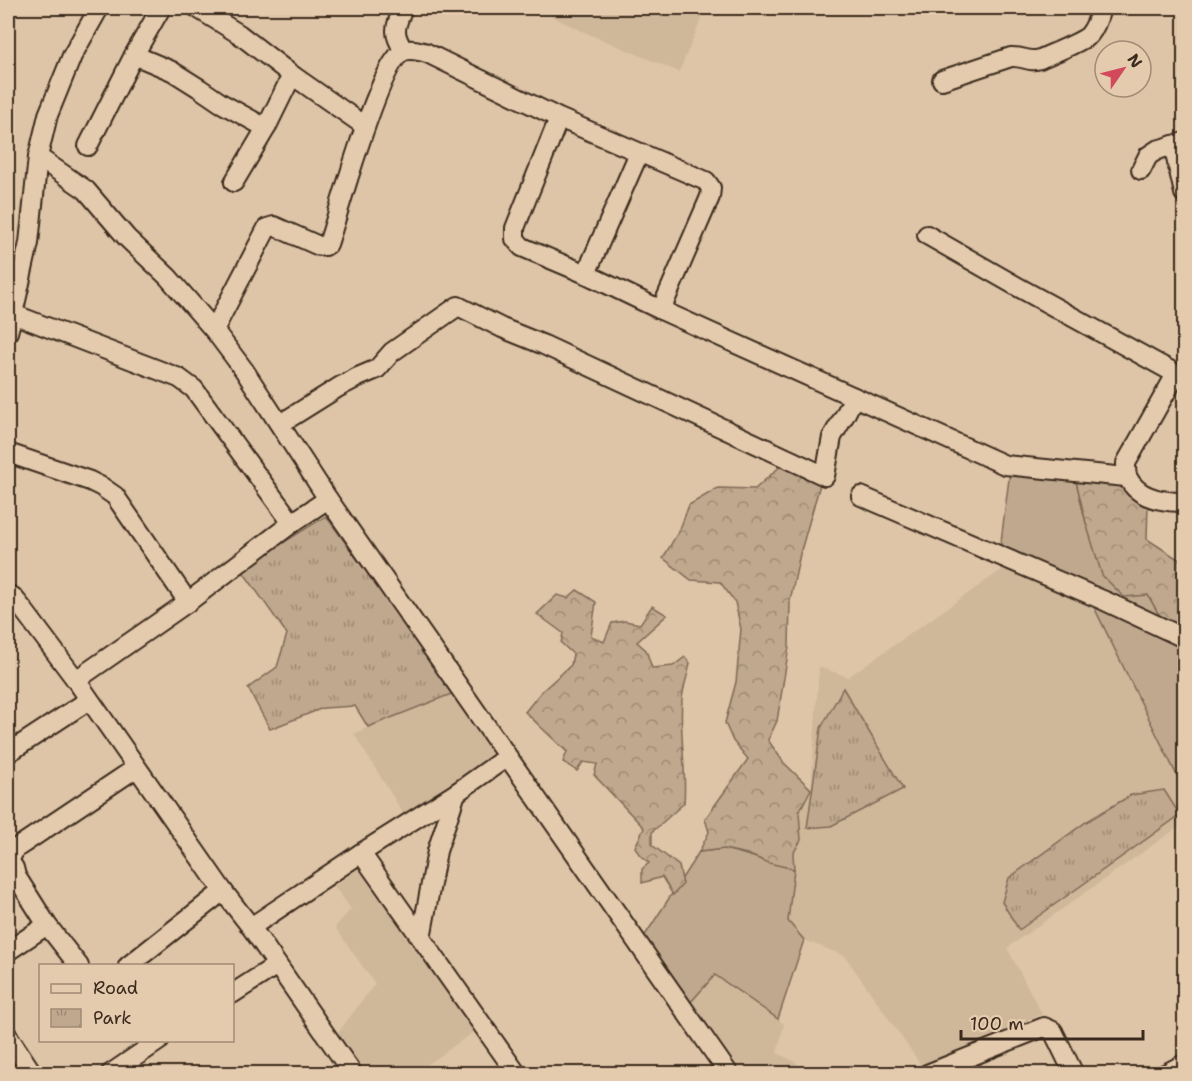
<svg xmlns="http://www.w3.org/2000/svg" width="1192" height="1081" viewBox="0 0 1192 1081" font-family="'Shantell Sans',sans-serif">
  <defs>
    <pattern id="forest-crowns" width="20" height="18" patternUnits="userSpaceOnUse" patternTransform="scale(1.5)"><rect width="20" height="18" fill="#c0a88e"/><path d="M2 6a3 3 0 1 1 6 0M12 15a3 3 0 1 1 6 0" fill="none" stroke="#9d8973"/></pattern>
    <pattern id="park-tufts" width="24" height="20" patternUnits="userSpaceOnUse" patternTransform="scale(1.5)"><rect width="24" height="20" fill="#c0a88e"/><path d="M3 7l-1-3M5 7V3M7 7l1-3M15 17l-1-3M17 17v-4M19 17l1-3" fill="none" stroke="#9d8973"/></pattern>
  </defs>
  <rect width="100%" height="100%" fill="#dec5a7"/>
  <filter id="ink" filterUnits="userSpaceOnUse"><feTurbulence type="fractalNoise" baseFrequency=".0167" numOctaves="2"/><feDisplacementMap in="SourceGraphic" scale="12" xChannelSelector="R" yChannelSelector="G"/><feConvolveMatrix kernelMatrix="1 2 1 2 8 2 1 2 1" color-interpolation-filters="sRGB"/></filter>
  <g filter="url(#ink)">
    <!-- built -->
    <g fill="#cfb79a">
      <polygon points="535,8 706,8 679,72 582,31"/>
      <polygon points="1006,567 1091,601 1184,791 1184,823 1007,948 1042,1014 921,1065 845,956 804,940 788,921 794,869 793,854 801,840 799,812 811,789 819,667 848,677"/>
      <polygon points="454,693 498,757 403,813 354,734 368,727"/>
      <polygon points="363,866 476,1030 416,1073 363,1073 337,1034 375,984 335,927 351,909 334,886"/>
      <polygon points="715,975 784,1024 777,1053 797,1063 803,1073 738,1073 689,1004"/>
    </g>
    <!-- green -->
    <g fill="#c0a88e" stroke="#7e6956" stroke-width="1.5">
      <polygon points="1010,471 1076,481 1086,523 1148,595 1162,620 1000,549"/>
      <polygon points="1091,601 1184,645 1184,791 1184,790"/>
      <path d="M723 849C748 854 770 863 794 869L788 921 804 940 778 1019 715 975 689 1004 642 940 699 852Z"/>
    </g>
    <!-- forest -->
    <g fill="url(#forest-crowns)" stroke="#7e6956" stroke-width="1.5">
      <polygon points="783,464 821,481 800,554 790,601 789,647 777,721 768,740 784,763 811,789 799,812 801,840 793,854 794,869 769,863 747,854 724,849 699,852 709,832 705,819 748,759 733,741 725,723 736,682 741,629 735,602 720,582 691,580 663,558 680,529 689,505 718,488 755,489"/>
      <polygon points="1076,481 1114,483 1148,503 1147,539 1184,563 1184,629 1162,620 1148,595 1124,597 1102,575 1086,523"/>
      <path d="M577 590 596 602 591 636 604 642 612 623 625 621 640 624 652 606 667 615 637 642 646 650 652 668 673 666 685 657 690 663C688 675 683 687 682 700 679 734 687 769 684 803L652 832V845L679 866 683 884 673 895 662 877 642 883V869L649 863 639 854 635 847 644 828 594 775 597 764 583 762 577 771 563 762 567 752 525 712 541 692 571 665 573 654 561 643 563 633 537 614 557 595 568 598Z"/>
    </g>
    <!-- park -->
    <g fill="url(#park-tufts)" stroke="#7e6956" stroke-width="1.5">
      <polygon points="326,516 454,693 368,727 355,706 323,708 270,729 248,688 277,667 287,634 241,569"/>
      <polygon points="843,688 903,789 831,826 807,828 821,728"/>
      <polygon points="1164,790 1180,815 1019,930 1002,902 1009,878 1086,822 1131,795"/>
    </g>
    <g fill="none" stroke-linecap="round" stroke-linejoin="round">
      <defs>
        <g id="minor">
          <polyline points="197,8 239,34 292,75 365,126"/>
          <path d="M403 8C395 28 392 32 404 51"/>
          <polyline points="134,55 172,71 199,88 221,103 266,128"/>
          <path d="M942 80 1011 57C1024 56 1029 63 1040 59 1051 54 1082 42 1089 35 1095 28 1099 16 1101 8"/>
          <polyline points="1173,145 1184,193"/>
          <polyline points="88,146 134,55 161,8"/>
          <polyline points="38,157 86,190 127,238 168,277 214,330 244,370 328,499 729,1074"/>
          <polyline points="1141,170 1148,156 1157,150 1184,142"/>
          <polyline points="234,182 266,128 292,75"/>
          <path d="M927 235 1018 287 1171 371 1174 374V378L1126 463C1126 468 1126 474 1128 478 1138 499 1164 502 1184 502"/>
          <polyline points="586,274 639,153"/>
          <polyline points="661,310 1005,465 1126,477"/>
          <polyline points="13,314 179,378 194,389 292,523"/>
          <path d="M214 330 267 228 274 226 319 246H325L328 244C339 212 379 62 404 51 412 48 419 51 427 53L559 118 706 181 711 188 710 197 661 310 586 274 522 247 515 239V228L559 118"/>
          <polyline points="8,332 13,314 29,243 38,157 48,115 72,56 99,8"/>
          <polyline points="280,424 339,387 358,377 377,369 392,352 458,306 502,328 544,345 825,476 832,437 845,415 854,397"/>
          <polyline points="8,453 90,481 102,487 115,496 188,602"/>
          <polyline points="861,496 1105,601 1184,638"/>
          <polyline points="8,594 13,597 22,608 76,680 223,891 251,927 353,1074"/>
          <polyline points="76,680 188,602 292,523 328,499"/>
          <polyline points="8,753 89,700"/>
          <polyline points="361,853 517,1074"/>
          <polyline points="251,927 361,853 456,793 507,757"/>
          <polyline points="421,938 437,851 456,793"/>
          <polyline points="8,951 47,925"/>
          <polyline points="79,966 47,925 16,876 14,868 9,861 15,849 136,768"/>
          <polyline points="128,966 223,891"/>
          <polyline points="232,994 277,965"/>
          <polyline points="8,1036 33,1074"/>
          <polyline points="110,1074 160,1040"/>
          <polyline points="927,1074 1044,1027 1053,1031 1074,1074"/>
          <polyline points="1165,1074 1184,1064"/>
        </g>
      </defs>
      <!-- minor casing -->
      <use href="#minor" stroke="#3b2a1e" stroke-width="22"/>
      <!-- minor -->
      <use href="#minor" stroke="#e5cbad" stroke-width="18"/>
    </g>
  </g>
  <!-- margin -->
  <rect width="1192" height="1081" fill="none" stroke="#e5cbad" stroke-width="30"/>
  <rect x="15" y="15" width="1162" height="1051" fill="none" stroke="#3b2a1e" stroke-width="2" filter="url(#ink)"/>
  <!-- legend -->
  <rect x="39" y="964" width="195" height="78" fill="#e5cbad" stroke="#a18b74" stroke-width="1.5"/>
  <rect x="51" y="984" width="30" height="9" fill="#e5cbad" stroke="#a18b74" stroke-width="1.5"/>
  <text x="93" y="994" font-size="18" fill="#3b2a1e">Road</text>
  <rect x="51" y="1009" width="30" height="18" fill="url(#park-tufts)" stroke="#a18b74" stroke-width="1.5"/>
  <text x="93" y="1024" font-size="18" fill="#3b2a1e">Park</text>
  <!-- north arrow -->
  <g transform="translate(1123 69) rotate(55)"><circle r="28" fill="#e5cbad" stroke="#a18b74" stroke-width="1.5"/>
  <path d="M0-4.5L10 22L0 15L-10 22Z" fill="#d1495b"/>
  <text y="-9" font-size="16" font-weight="bold" text-anchor="middle" fill="#3b2a1e">N</text>
  </g>
  <!-- scale -->
  <path d="M961 1030v9h182v-9" fill="none" stroke="#3b2a1e" stroke-width="3"/>
  <text x="970" y="1030" font-size="18" fill="#3b2a1e" stroke="#e5cbad" stroke-width="4.5" paint-order="stroke">100 m</text>
</svg>
